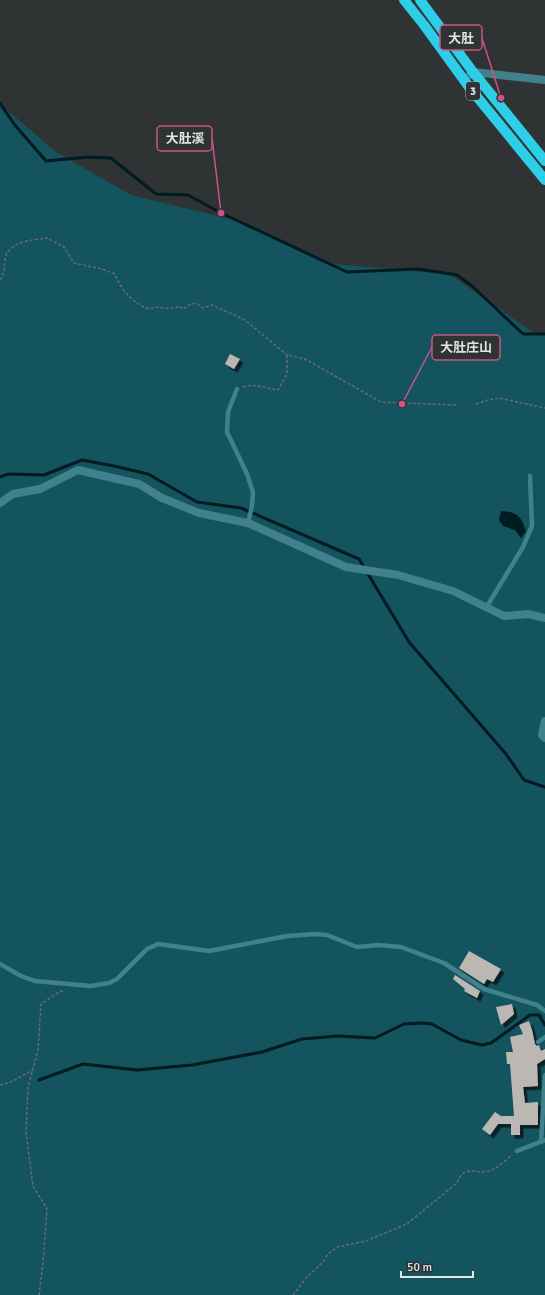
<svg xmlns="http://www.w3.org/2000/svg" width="545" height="1295" viewBox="0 0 545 1295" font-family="Signika,'Noto Sans TC',sans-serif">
  <defs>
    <filter id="shadow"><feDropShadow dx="3.5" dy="3.5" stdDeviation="0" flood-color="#0009"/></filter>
  </defs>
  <rect width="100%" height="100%" fill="#2f3334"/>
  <!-- green -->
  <polygon fill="#14545f" points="0,104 56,152 131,195 242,222 334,264 449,274 534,333 545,334 545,1295 0,1295"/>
  <!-- water -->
  <path fill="#001c21" d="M501 511C517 512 521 516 526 531L521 538 515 530 503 526 499 520Z"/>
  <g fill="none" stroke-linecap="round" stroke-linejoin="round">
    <!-- stream -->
    <g stroke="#001c21" stroke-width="3">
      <polyline points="0,103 14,124 46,161 89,157 111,158 156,194 188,195 221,213 347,272 418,269 457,275 472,286 523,334 545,334"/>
      <polyline points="0,477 8,474 44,475 82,460 114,466 148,474 197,502 241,508 359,559 409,642 506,754 524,780 545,787"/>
      <polyline points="39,1080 83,1064 137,1070 192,1065 262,1052 302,1039 338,1036 375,1038 404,1024 423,1023 432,1024 461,1040 482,1045 491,1043 530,1015 539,1015 545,1025"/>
    </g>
  </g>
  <!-- building -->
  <g fill="#bbb8b4" filter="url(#shadow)">
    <polygon points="230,354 240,359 234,369 225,364"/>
    <polygon points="469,951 501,969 493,982 487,979 484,984 459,968"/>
    <polygon points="455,975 480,991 477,998 464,991 465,989 453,979"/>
    <polygon points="512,1004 514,1014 501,1025 496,1007"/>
    <polygon points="529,1021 532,1030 535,1044 537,1046 539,1045 541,1051 545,1049 545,1059 537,1064 538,1086 523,1087 525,1103 538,1102 538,1125 520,1125 520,1135 511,1135 511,1124 498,1124 490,1135 482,1129 495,1112 501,1116 514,1116 510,1064 507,1064 506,1052 513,1052 510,1037 523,1034 519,1025"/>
  </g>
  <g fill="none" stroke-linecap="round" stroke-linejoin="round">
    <!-- path -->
    <g stroke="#686c6d" stroke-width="1.5" stroke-dasharray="3 2" stroke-linecap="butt">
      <path d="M0 280C5 273 4 267 5 259 8 241 32 240 47 238L64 247 74 263 102 269 115 274C121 290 134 305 150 309 160 304 169 312 179 306L183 309 189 305 196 303 203 308 212 305 245 320 287 355 305 359 381 402 456 405"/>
      <polyline points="243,387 252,385 278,390 287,374 287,355"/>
      <polyline points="476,404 488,400 499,398 545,408"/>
      <polyline points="0,1085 9,1083 33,1070"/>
      <polyline points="39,1295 43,1263 47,1209 33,1186 26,1132 28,1087 38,1050 41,1004 59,992 63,991"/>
      <path d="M293 1295 306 1278 323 1262 328 1254 337 1247 366 1241 407 1224 457 1183C465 1163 474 1175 489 1171 495 1170 507 1159 512 1155"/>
    </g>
    <!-- lane -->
    <g stroke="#41818d" stroke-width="4.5">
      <polyline points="237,389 228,412 227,432 247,474 253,492 252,506 248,523"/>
      <polyline points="486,608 523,547 532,526 530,476"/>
      <polyline points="0,964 21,976 35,981 91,986 109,983 117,979 147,949 158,944 209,951 287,936 316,934 327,935 357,947 378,945 401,947 444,963 484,989 537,1005 545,1011"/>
      <polyline points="538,1042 545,1037"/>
      <polyline points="541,1142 545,1075"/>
      <polyline points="517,1151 545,1140"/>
    </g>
    <!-- street -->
    <g stroke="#41818d" stroke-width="8">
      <polyline points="464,80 473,72 545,80"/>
      <polyline points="0,503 13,494 40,489 78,470 139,484 162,498 199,513 248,523 346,567 398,575 453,591 504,616 528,614 545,618"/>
      <polyline points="545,721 542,735 545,738"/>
    </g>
    <!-- primary -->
    <g stroke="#2ccee8" stroke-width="10">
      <polyline points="404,0 424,25 469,87 545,180"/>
      <polyline points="420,0 473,72 545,161"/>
    </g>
  </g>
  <g text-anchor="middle" stroke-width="4" stroke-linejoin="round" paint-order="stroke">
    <!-- shield labels -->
    <rect fill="#2f3334" stroke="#acafaf" stroke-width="1" x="466" y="82" width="14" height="18" rx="3"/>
    <g font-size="11" font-weight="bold" fill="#e1e4e4">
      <text x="473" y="95">3</text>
    </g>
  </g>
  <!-- callouts -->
  <path fill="none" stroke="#cb5584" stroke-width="1.5" d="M501 98L482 38M221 213L212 138M402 404L432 347"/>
  <g fill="#cb5584" stroke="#2f3334" stroke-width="1.5">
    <circle cx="501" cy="98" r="4"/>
    <circle cx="221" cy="213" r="4"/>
    <circle cx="402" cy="404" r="4"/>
  </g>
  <g fill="#2f3334" stroke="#cb5584" stroke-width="1.5">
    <rect x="440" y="25" width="42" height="25" rx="4"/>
    <rect x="157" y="126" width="55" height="25" rx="4"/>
    <rect x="432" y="335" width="68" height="25" rx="4"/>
  </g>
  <g font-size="13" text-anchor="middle" font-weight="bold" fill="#e1e4e4">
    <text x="461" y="43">大肚</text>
    <text x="185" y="143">大肚溪</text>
    <text x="466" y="352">大肚庄山</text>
  </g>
  <!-- scale -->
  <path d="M401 1271v6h72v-6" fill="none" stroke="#e1e4e4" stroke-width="2"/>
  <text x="407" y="1271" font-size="12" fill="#e1e4e4" stroke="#2f3334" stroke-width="3" paint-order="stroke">50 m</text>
</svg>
